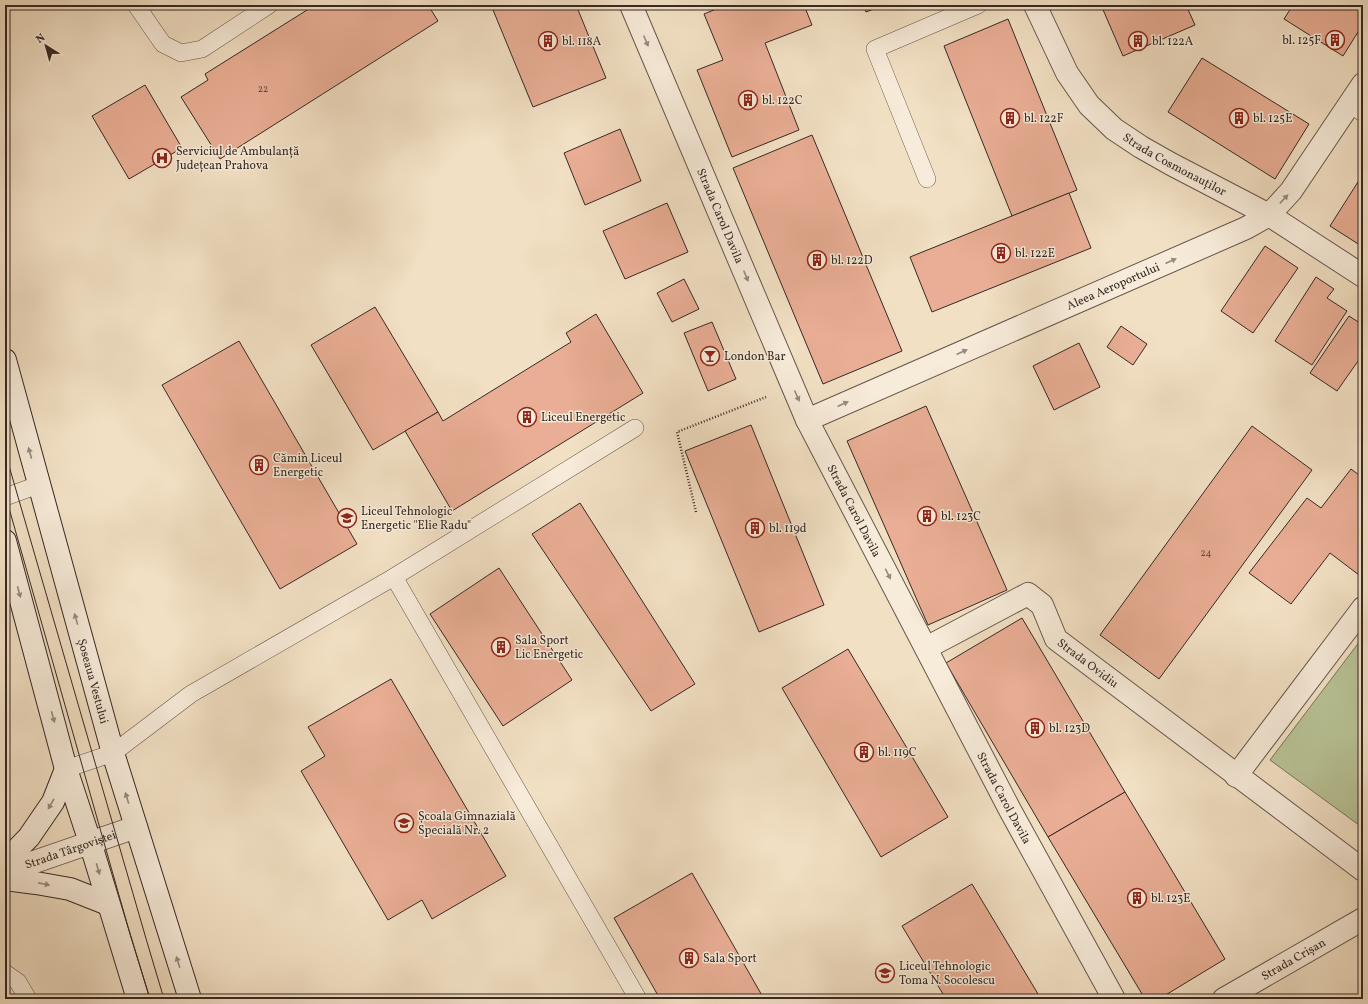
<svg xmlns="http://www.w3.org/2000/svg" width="1368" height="1004" viewBox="0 0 1368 1004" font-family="Vollkorn,serif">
  <rect width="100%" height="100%" fill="#f2e0c4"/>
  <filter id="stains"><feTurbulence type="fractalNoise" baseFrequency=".005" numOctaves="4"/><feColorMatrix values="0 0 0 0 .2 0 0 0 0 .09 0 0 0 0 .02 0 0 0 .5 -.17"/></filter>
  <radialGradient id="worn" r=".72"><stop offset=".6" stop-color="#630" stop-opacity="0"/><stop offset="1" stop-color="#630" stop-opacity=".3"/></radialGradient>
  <!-- green -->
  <polygon fill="#b8c396" stroke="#77765d" points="1363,637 1363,828 1270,760"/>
  <!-- building -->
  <g fill="#e9ae95" stroke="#362924">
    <polygon points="315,5 428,5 438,21 220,159 181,97 208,80 205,74"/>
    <polygon points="491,5 576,5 606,78 533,107"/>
    <polygon points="726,5 804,5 812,25 765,43 799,130 732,157 697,70 723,60 704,14"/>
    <polygon points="863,5 884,5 866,12"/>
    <polygon points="1101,5 1186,5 1195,25 1123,56"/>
    <polygon points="1293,5 1363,5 1363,24 1343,56 1284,19"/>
    <polygon points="1008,19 1077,190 1012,216 944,46"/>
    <polygon points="1202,58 1309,124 1275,179 1168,112"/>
    <polygon points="145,85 182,148 129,179 92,116"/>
    <polygon points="620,129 641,181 585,205 564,153"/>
    <polygon points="812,135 902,351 823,384 733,168"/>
    <polygon points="1363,174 1363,247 1330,226"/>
    <polygon points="1069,193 1091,248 932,312 910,257"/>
    <polygon points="667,203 688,252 625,279 603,231"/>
    <polygon points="1265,246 1298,268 1253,333 1221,311"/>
    <polygon points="1316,277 1334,289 1327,298 1347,311 1312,365 1275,341"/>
    <polygon points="684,279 699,309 672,322 657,293"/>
    <polygon points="375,307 438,412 373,450 311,345"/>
    <polygon points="596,314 643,393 452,511 405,431 438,412 443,421 571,342 566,333"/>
    <polygon points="1349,316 1363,325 1363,354 1337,391 1310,373"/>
    <polygon points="712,322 736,379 708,391 684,333"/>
    <polygon points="1121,326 1147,344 1133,365 1107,347"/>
    <polygon points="239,341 357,544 280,589 162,385"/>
    <polygon points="1079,343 1100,387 1054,410 1033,366"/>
    <polygon points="926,406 1007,590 928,625 847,441"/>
    <polygon points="751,425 824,605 759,632 685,451"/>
    <polygon points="1252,426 1312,470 1159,679 1100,635"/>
    <polygon points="1351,469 1363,478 1363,578 1330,553 1291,604 1249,573 1307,498 1321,508"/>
    <polygon points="580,503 695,684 651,711 532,534"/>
    <polygon points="499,568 572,680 503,726 430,614"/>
    <polygon points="1022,618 1125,792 1048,837 946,663"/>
    <polygon points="848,649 948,817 881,857 782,688"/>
    <polygon points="391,679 506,876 432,919 422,900 388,920 301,771 325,756 308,727"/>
    <polygon points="1125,792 1225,959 1159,999 1145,999 1048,837"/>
    <polygon points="692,873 764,999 660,999 614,918"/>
    <polygon points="972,884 1041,999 946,999 902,926"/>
  </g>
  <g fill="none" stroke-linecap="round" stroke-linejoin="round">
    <defs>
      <g id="service">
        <polyline points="136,5 163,44 181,53 202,49 269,5"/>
        <polyline points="1350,104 1363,113"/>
        <polyline points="927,179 875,49 978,5"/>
        <polyline points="5,497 38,485"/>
        <polyline points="394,577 635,428"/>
        <polyline points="66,769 113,753 191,694 394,577 638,999"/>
        <polyline points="5,973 18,982 28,999"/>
      </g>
      <g id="minor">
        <path id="s1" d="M631 5 807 420 1010 810 1114 999"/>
        <path id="s2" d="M1035 5 1067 73 1089 105 1114 129 1141 147 1171 164 1269 215 1363 276"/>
        <path id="s3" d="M807 420 1246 228 1269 215 1291 191 1363 84"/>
        <path id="s4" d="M926 648 1028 594 1042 605 1056 639 1363 870"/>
        <polyline points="1236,776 1363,608"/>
        <path id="s5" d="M1224 999 1363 919"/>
      </g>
      <g id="tertiary">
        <path id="s6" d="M5 872 136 827"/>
      </g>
      <g id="secondary">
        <path id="s7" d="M5 360 113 753 190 999"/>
        <polyline points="5,541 66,769 90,842 138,999"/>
        <polyline points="5,862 29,837 53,802 66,769"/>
        <polyline points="5,879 36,883 70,889 108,904"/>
      </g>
    </defs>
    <!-- service casing -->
    <use href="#service" stroke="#65574c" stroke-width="18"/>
    <!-- minor casing -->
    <use href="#minor" stroke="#65574c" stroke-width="24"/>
    <!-- tertiary casing -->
    <use href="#tertiary" stroke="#65574c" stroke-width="24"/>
    <!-- secondary casing -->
    <use href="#secondary" stroke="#362924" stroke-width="24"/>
    <!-- path -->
    <polyline stroke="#362924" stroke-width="2.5" stroke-dasharray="1 2" stroke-linecap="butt" points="696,512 677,432 766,397"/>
    <!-- service -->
    <use href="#service" stroke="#f7ebd9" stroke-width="17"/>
    <!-- minor -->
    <use href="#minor" stroke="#f7ebd9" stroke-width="22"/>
    <!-- tertiary -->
    <use href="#tertiary" stroke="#f7ebd9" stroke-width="22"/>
    <!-- secondary -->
    <use href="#secondary" stroke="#f7ebd9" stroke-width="22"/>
    <!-- tram -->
    <g stroke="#362924" stroke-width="1">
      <polyline points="5,452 147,942 164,999"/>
      <polyline points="5,494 130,934 150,999"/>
    </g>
  </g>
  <!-- one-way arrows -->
  <defs><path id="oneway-solid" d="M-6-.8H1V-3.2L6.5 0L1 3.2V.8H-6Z"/></defs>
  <g fill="#968a7e">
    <use href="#oneway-solid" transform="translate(646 41) rotate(67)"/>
    <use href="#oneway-solid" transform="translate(1284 199) rotate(-47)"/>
    <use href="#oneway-solid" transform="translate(1171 261) rotate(-24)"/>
    <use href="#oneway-solid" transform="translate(746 276) rotate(67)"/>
    <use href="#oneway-solid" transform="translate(962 352) rotate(-24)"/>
    <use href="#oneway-solid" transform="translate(797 396) rotate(66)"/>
    <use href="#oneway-solid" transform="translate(843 404) rotate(-24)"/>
    <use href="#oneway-solid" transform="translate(30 453) rotate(-105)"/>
    <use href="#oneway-solid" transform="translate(888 574) rotate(63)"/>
    <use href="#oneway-solid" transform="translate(19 592) rotate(75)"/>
    <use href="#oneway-solid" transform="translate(76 619) rotate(-106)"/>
    <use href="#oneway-solid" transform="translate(53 717) rotate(75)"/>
    <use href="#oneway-solid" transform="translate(127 798) rotate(-107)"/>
    <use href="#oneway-solid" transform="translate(51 804) rotate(120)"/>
    <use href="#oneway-solid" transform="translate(98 869) rotate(74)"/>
    <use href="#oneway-solid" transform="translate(44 884) rotate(11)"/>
    <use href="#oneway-solid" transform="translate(178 962) rotate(-107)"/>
  </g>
  <!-- icons -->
  <defs>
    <symbol id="building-ring" viewBox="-11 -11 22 22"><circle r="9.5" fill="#f7ebd9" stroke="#8f2418" stroke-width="1.5"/><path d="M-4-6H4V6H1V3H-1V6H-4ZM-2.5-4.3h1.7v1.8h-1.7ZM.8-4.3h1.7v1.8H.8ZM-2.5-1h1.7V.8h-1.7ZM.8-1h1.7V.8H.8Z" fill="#8f2418"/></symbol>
    <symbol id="hospital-ring" viewBox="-11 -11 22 22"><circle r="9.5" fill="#f7ebd9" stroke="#8f2418" stroke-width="1.5"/><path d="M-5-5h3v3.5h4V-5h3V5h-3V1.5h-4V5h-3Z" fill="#8f2418"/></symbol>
    <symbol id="bar-ring" viewBox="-11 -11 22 22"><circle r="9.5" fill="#f7ebd9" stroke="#8f2418" stroke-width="1.5"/><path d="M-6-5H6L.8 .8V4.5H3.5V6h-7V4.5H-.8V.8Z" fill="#8f2418"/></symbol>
    <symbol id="school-ring" viewBox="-11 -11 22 22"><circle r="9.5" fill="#f7ebd9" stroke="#8f2418" stroke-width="1.5"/><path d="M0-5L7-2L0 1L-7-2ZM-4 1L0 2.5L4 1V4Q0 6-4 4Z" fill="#8f2418"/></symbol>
  </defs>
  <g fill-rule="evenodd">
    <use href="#building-ring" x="1324" y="29" width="22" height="22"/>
    <use href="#building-ring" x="537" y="30" width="22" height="22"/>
    <use href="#building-ring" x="1127" y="30" width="22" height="22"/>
    <use href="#building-ring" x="737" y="89" width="22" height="22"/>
    <use href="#building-ring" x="999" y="107" width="22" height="22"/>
    <use href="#building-ring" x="1228" y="107" width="22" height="22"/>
    <use href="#hospital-ring" x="151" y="147" width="22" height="22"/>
    <use href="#building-ring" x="990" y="242" width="22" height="22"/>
    <use href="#building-ring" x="806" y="249" width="22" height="22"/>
    <use href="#bar-ring" x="699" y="345" width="22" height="22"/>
    <use href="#building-ring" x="516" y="406" width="22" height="22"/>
    <use href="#building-ring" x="248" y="454" width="22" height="22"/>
    <use href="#building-ring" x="916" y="505" width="22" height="22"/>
    <use href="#school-ring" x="336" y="507" width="22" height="22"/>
    <use href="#building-ring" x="744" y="517" width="22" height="22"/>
    <use href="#building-ring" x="490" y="636" width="22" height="22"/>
    <use href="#building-ring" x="1024" y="717" width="22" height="22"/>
    <use href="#building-ring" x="853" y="741" width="22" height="22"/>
    <use href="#school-ring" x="393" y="812" width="22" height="22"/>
    <use href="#building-ring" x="1126" y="887" width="22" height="22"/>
    <use href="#building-ring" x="678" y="947" width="22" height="22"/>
    <use href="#school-ring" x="874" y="962" width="22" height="22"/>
  </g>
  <g text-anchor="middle" stroke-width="3" stroke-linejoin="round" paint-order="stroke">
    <!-- number labels -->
    <g font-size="10" fill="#634a40">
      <text x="263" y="92">22</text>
      <text x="1206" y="556">24</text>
    </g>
    <!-- poi labels -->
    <g font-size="12" fill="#362924" stroke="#f7ebd9" text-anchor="start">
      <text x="1321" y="44" text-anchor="end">bl. 125F</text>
      <text x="562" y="45">bl. 118A</text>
      <text x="1152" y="45">bl. 122A</text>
      <text x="762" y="104">bl. 122C</text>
      <text x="1024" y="122">bl. 122F</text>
      <text x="1253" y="122">bl. 125E</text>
      <text x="176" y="155">Serviciul de Ambulanță<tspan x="176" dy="14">Județean Prahova</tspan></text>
      <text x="1015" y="257">bl. 122E</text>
      <text x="831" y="264">bl. 122D</text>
      <text x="724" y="360">London Bar</text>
      <text x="541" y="421">Liceul Energetic</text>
      <text x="273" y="462">Cămin Liceul<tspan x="273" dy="14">Energetic</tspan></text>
      <text x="361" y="515">Liceul Tehnologic<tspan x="361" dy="14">Energetic "Elie Radu"</tspan></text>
      <text x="941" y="520">bl. 123C</text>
      <text x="769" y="532">bl. 119d</text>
      <text x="515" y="644">Sala Sport<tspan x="515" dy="14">Lic Energetic</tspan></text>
      <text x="1049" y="732">bl. 123D</text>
      <text x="878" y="756">bl. 119C</text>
      <text x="418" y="820">Școala Gimnazială<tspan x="418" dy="14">Specială Nr. 2</tspan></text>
      <text x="1151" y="902">bl. 123E</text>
      <text x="703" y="962">Sala Sport</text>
      <text x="899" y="970">Liceul Tehnologic<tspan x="899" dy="14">Toma N. Socolescu</tspan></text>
    </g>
    <!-- street labels -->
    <g font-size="12" fill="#362924" stroke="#f7ebd9">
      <text dy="4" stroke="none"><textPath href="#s2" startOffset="219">Strada Cosmonauților</textPath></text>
      <text dy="4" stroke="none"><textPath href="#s1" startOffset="229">Strada Carol Davila</textPath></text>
      <text dy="4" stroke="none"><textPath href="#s3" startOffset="334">Aleea Aeroportului</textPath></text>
      <text dy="4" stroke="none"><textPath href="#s1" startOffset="553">Strada Carol Davila</textPath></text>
      <text dy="4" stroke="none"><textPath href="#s4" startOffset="210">Strada Ovidiu</textPath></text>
      <text dy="4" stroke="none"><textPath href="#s7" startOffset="333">Șoseaua Vestului</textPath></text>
      <text dy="4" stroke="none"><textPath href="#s1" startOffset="877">Strada Carol Davila</textPath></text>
      <text dy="4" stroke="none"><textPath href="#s6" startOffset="69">Strada Târgoviștei</textPath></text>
      <text dy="4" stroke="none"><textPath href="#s5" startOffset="80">Strada Crișan</textPath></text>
    </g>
  </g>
  <!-- margin -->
  <rect width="1368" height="1004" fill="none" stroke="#f2e0c4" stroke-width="20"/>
  <rect x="6" y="6" width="1356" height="992" fill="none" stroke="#362924" stroke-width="2"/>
  <rect x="10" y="10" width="1348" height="984" fill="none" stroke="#362924"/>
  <!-- north arrow -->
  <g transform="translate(46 46) rotate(323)" stroke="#f7ebd9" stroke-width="3" paint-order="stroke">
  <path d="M0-3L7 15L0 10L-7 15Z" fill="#362924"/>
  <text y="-6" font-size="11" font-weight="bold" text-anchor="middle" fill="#362924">N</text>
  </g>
  <rect width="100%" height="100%" filter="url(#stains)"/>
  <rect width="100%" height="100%" fill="url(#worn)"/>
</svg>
